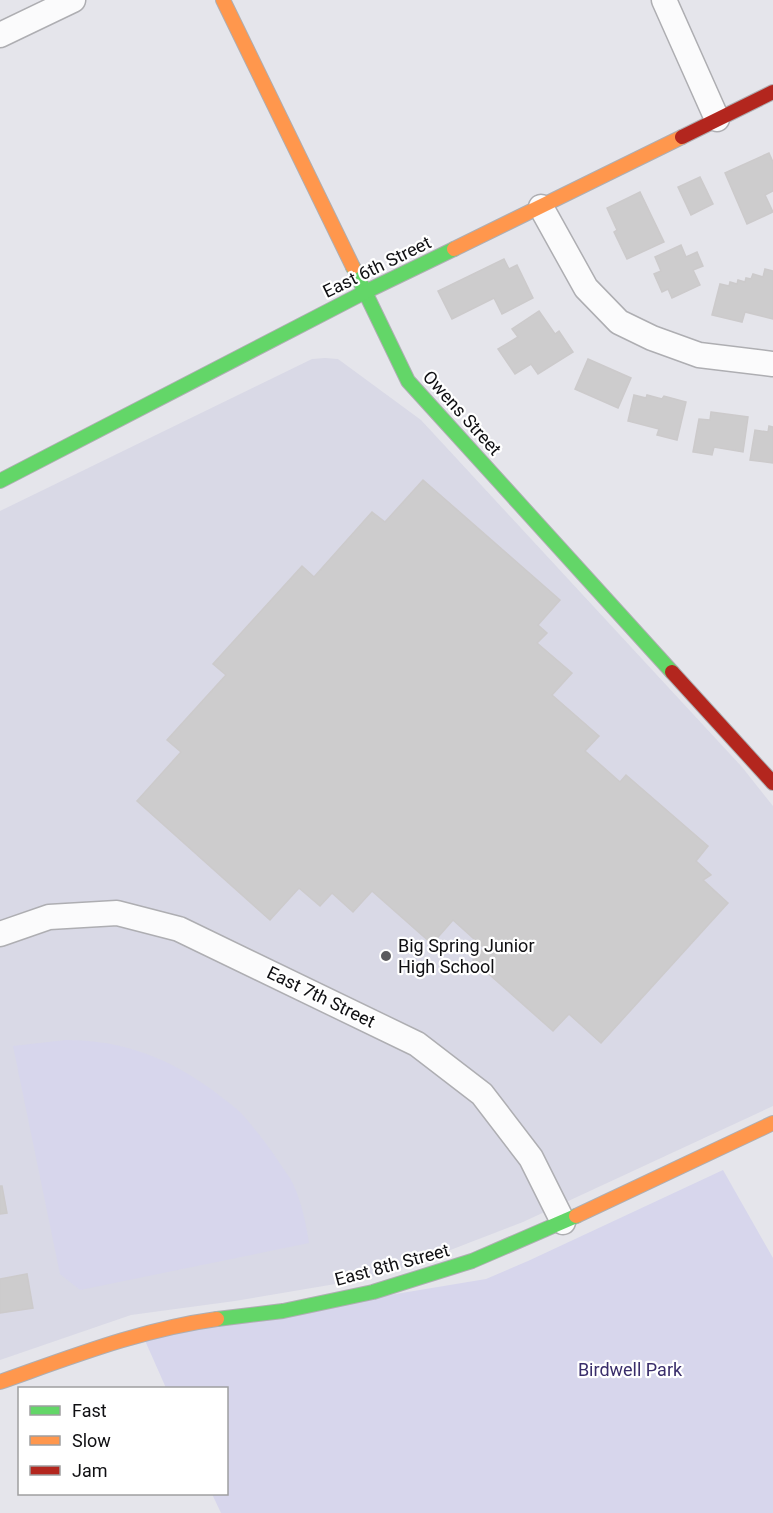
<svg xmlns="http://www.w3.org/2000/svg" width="773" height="1513" viewBox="0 0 773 1513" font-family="Roboto,sans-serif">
  <rect width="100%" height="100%" fill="#e5e5eb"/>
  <!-- built -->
  <polygon fill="#d9d9e6" points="325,358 338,359 421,420 742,767 773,806 773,1106 523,1222 414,1264 365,1279 235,1301 131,1315 0,1360 0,511 312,359"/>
  <!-- green -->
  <g fill="#d7d6ec">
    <path d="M66 1040C123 1040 169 1058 215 1092 223 1099 233 1105 240 1112 253 1126 266 1143 277 1159 282 1168 290 1176 294 1186 302 1204 306 1224 309 1243L80 1290 60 1274 13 1046Z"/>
    <polygon points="723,1170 773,1258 773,1513 221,1513 212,1494 226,1494 226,1388 166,1388 143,1336 486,1279 528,1261"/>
  </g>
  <!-- building -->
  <g fill="#cdcccd" stroke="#cccacb" stroke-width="1.5">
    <polygon points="769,153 773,162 773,191 765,195 773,212 747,224 725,173"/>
    <polygon points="700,177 713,204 691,215 678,187"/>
    <polygon points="640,192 664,242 627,259 614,232 617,230 607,208"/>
    <polygon points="681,245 686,257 697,252 703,266 693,270 700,285 672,298 668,289 662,292 654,274 661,271 655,257"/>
    <polygon points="504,259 509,269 517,265 533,298 502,314 494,298 452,319 438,291"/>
    <polygon points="765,269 773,271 773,319 745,312 742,322 712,315 720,284 729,286 730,282 737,284 738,280 745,282 746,278 751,279 753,274 763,277"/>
    <polygon points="539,311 555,334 559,331 573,352 538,374 531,364 515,374 498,349 518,337 512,329"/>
    <polygon points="588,359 631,378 618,408 575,389"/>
    <polygon points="634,395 646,398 647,395 662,399 664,396 686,402 677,440 657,435 659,429 628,421"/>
    <polygon points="711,412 748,417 743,452 714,447 712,455 693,452 699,419 710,420"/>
    <polygon points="769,426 773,427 773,463 750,460 755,430 768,432"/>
    <polygon points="423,480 560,600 538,625 547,633 537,643 572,673 552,695 599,736 585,751 620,782 626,775 708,846 696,861 711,875 703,880 728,903 601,1043 569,1014 553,1031 473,960 484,948 453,920 432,944 372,891 353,912 332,893 320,906 299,888 270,920 137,801 181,752 167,740 226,675 213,664 302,566 314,577 372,512 385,522"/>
    <polygon points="0,1186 2,1186 7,1213 0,1214"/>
    <polygon points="27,1274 33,1308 0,1313 0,1279"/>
  </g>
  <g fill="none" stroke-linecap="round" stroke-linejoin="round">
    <defs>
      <g id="street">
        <polyline points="664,0 717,119"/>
        <polyline points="0,35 73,0"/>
        <polyline points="541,207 586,288 619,322 652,338 699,355 773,364"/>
        <polyline points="0,934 49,917 117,913 179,929 417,1044 482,1094 531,1158 563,1222"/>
      </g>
      <g id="fast">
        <polyline points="353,267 408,381 672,672"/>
        <polyline points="0,481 365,292 454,249"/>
        <polyline points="217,1319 283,1311 373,1292 472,1261 576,1216"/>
      </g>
      <g id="slow">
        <polyline points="223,0 353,267"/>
        <polyline points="454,249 682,137"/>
        <polyline points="576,1216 773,1123"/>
        <path d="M0 1382C71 1357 142 1329 217 1319"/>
      </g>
      <g id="jam">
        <polyline points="682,137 773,92"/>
        <polyline points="672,672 773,783"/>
      </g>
    </defs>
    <!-- street casing -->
    <use href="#street" stroke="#aeaeb2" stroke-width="27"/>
    <!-- fast casing -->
    <use href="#fast" stroke="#aeaeb2" stroke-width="16"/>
    <!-- slow casing -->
    <use href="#slow" stroke="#aeaeb2" stroke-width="16"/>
    <!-- jam casing -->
    <use href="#jam" stroke="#aeaeb2" stroke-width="16"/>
    <!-- street -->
    <use href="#street" stroke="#fbfbfc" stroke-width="24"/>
    <!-- fast -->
    <use href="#fast" stroke="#63d668" stroke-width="14"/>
    <!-- slow -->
    <use href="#slow" stroke="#ff974d" stroke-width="14"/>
    <!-- jam -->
    <use href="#jam" stroke="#b3261e" stroke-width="14"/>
  </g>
  <!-- markers -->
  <circle fill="#5a5a5e" stroke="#fff" stroke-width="2" cx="386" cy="956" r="6"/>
  <g text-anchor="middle" stroke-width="4.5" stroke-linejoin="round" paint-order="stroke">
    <!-- street labels -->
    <g font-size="18" fill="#0f0f12" stroke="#fff">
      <text transform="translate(377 267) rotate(-26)" y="6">East 6th Street</text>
      <text transform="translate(462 413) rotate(48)" y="6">Owens Street</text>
      <text transform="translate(321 997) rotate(26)" y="6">East 7th Street</text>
      <text transform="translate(392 1265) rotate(-15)" y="6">East 8th Street</text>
    </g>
    <!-- poi labels -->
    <g font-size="18" fill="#0f0f12" stroke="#fff" text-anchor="start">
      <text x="398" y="952">Big Spring Junior<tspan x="398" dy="21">High School</tspan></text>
    </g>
    <!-- park labels -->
    <g font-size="18" fill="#3a2e6b" stroke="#fff">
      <text x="630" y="1376">Birdwell Park</text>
    </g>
  </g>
  <!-- legend -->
  <rect x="18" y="1387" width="210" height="108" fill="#ffffff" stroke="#9f9fa0" stroke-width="1.5"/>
  <rect x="30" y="1406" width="30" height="9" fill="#63d668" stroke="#9f9fa0" stroke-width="1.5"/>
  <text x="72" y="1417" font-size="18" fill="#0f0f12">Fast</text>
  <rect x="30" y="1436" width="30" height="9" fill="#ff974d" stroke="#9f9fa0" stroke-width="1.5"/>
  <text x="72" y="1447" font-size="18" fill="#0f0f12">Slow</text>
  <rect x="30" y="1466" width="30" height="9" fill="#b3261e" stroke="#9f9fa0" stroke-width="1.5"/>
  <text x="72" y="1477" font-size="18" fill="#0f0f12">Jam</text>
</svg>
